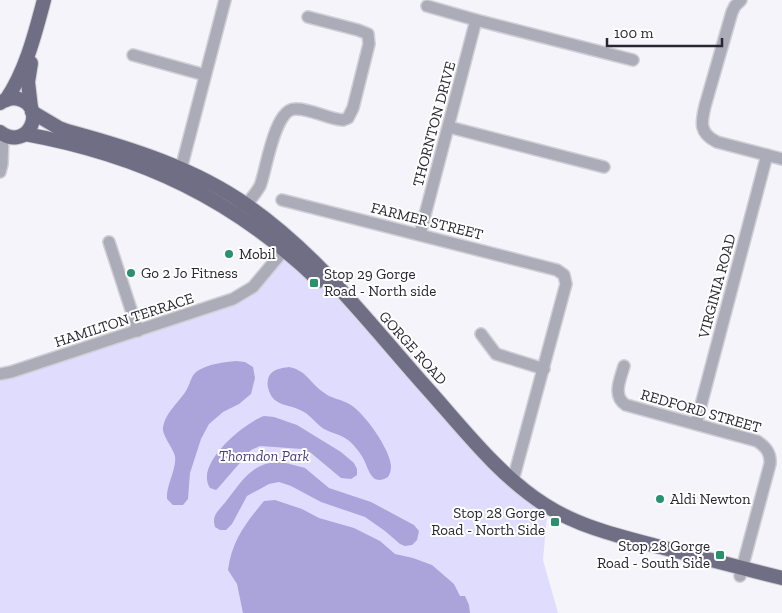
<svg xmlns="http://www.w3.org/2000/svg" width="782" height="613" viewBox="0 0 782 613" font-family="'Zilla Slab',serif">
  <rect width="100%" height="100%" fill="#f5f4fa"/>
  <!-- green -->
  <polygon fill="#e0dcfe" points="285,250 332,292 493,472 514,492 547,515 543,560 558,613 0,613 0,374 233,299"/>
  <!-- water -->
  <g fill="#aba4db">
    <path d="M236 361 245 362 253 367 255 378 251 394 239 404 223 412 209 424 201 439 190 473 188 499 183 505H173L167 499V494C168 483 177 466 175 456 173 448 162 435 163 428 165 412 180 402 187 389 191 382 191 374 199 370 209 364 224 362 236 361Z"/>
    <path d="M289 367C306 370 310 383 323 392 331 399 342 399 351 405 365 414 390 449 391 466 391 470 390 474 388 477 371 487 369 469 363 458 359 451 352 442 345 438 339 434 331 433 324 429 315 423 310 414 300 410 288 404 274 406 269 391 267 386 267 381 269 376 273 369 282 368 289 367Z"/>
    <path d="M264 416 274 417 297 425 341 452 354 463 357 469V475L351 479 341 478 311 453 302 449 260 446 251 450 219 487 216 490 210 488C194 464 244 423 264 416Z"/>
    <path d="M282 462 305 468 329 488 371 502 414 525 419 531 417 540 412 545 405 546 400 544 385 531 365 517 321 502 291 486 279 482 269 484 247 496 232 524 226 530H220L215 527C211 514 220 510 227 500 243 480 253 461 282 462Z"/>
    <path d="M275 500 302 509 319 518 354 528 380 541 395 554 413 558 432 565 454 584 460 596H465L469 605 470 613H243L237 584 228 570C232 540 246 523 264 501Z"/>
  </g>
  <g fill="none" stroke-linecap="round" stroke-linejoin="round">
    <defs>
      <g id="minor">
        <path d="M741 0 735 6 732 12 705 106C701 123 699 133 717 142L782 159"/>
        <polyline points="427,6 476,20 633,60"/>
        <polyline points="133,55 205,75"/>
        <polyline points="449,127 604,167"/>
        <polyline points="181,169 225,0"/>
        <polyline points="0,172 2,164 3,135"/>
        <polyline points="282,200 557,270 564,275 566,284 513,480"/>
        <path d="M246 205C251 199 256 193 260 186 266 172 274 109 295 109 310 108 327 119 343 120L348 118 353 108 369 44 368 34 358 30 308 17"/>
        <polyline points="420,234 476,20"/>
        <polyline points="109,242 138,331"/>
        <polyline points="481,334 496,354 544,369"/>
        <path d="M624 366C620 380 612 396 626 405L757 441C766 447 771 453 770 464L740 576"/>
        <polyline points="0,374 11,372 233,299 253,287 289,244"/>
        <polyline points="696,424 767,155"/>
      </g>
      <g id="major">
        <path d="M6 100C26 70 35 34 44 0"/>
        <polyline points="31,108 28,82 31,63"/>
        <path d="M32 112 59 128 67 131C130 148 194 168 248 206 317 254 369 323 425 386 462 427 498 475 545 505 581 528 623 537 664 548 703 558 743 568 782 578"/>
        <path d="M0 132C28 153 48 107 19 99 12 97 6 99 0 103"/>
        <path d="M25 134C141 155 234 199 319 281"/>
      </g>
    </defs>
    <!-- minor casing -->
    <use href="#minor" stroke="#d0cfd6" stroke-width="14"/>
    <!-- major casing -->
    <use href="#major" stroke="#d0cfd6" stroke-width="16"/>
    <!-- minor -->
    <use href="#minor" stroke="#acabb8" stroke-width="11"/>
    <!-- major -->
    <use href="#major" stroke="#706e84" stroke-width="14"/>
  </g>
  <!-- markers -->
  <g fill="#29916d" stroke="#fff" stroke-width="2">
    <circle cx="229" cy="254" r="5"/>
    <circle cx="131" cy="273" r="5"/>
    <rect x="309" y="278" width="10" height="10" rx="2.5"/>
    <circle cx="660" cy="499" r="5"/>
    <rect x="550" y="517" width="10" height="10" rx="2.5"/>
    <rect x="715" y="550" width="10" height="10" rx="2.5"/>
  </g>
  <g text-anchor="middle" stroke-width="4" stroke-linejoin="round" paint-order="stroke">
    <!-- street labels -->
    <g font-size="15" fill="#282732" stroke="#fff">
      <text transform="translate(434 124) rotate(-75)" y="5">THORNTON DRIVE</text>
      <text transform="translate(427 221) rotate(14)" y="5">FARMER STREET</text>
      <text transform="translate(717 286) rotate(-75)" y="5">VIRGINIA ROAD</text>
      <text transform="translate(124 320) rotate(-18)" y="5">HAMILTON TERRACE</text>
      <text transform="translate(413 348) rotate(48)" y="5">GORGE ROAD</text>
      <text transform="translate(701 411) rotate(16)" y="5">REDFORD STREET</text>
    </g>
    <!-- poi labels -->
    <g font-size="15" fill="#282732" stroke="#fff" text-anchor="start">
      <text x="239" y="259">Mobil</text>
      <text x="141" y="278">Go 2 Jo Fitness</text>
      <text x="324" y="279">Stop 29 Gorge<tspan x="324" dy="17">Road - North side</tspan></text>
      <text x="670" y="504">Aldi Newton</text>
      <text x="545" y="518" text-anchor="end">Stop 28 Gorge<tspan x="545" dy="17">Road - North Side</tspan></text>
      <text x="710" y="551" text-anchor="end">Stop 28 Gorge<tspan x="710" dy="17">Road - South Side</tspan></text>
    </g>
    <!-- park labels -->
    <g font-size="15" font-style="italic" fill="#4b3c80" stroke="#fff">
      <text x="264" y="461">Thorndon Park</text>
    </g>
  </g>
  <!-- scale -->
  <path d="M607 38v8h115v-8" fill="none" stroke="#282732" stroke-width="2.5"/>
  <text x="614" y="38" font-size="15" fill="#282732" stroke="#ffffff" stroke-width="4" paint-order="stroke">100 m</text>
</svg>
